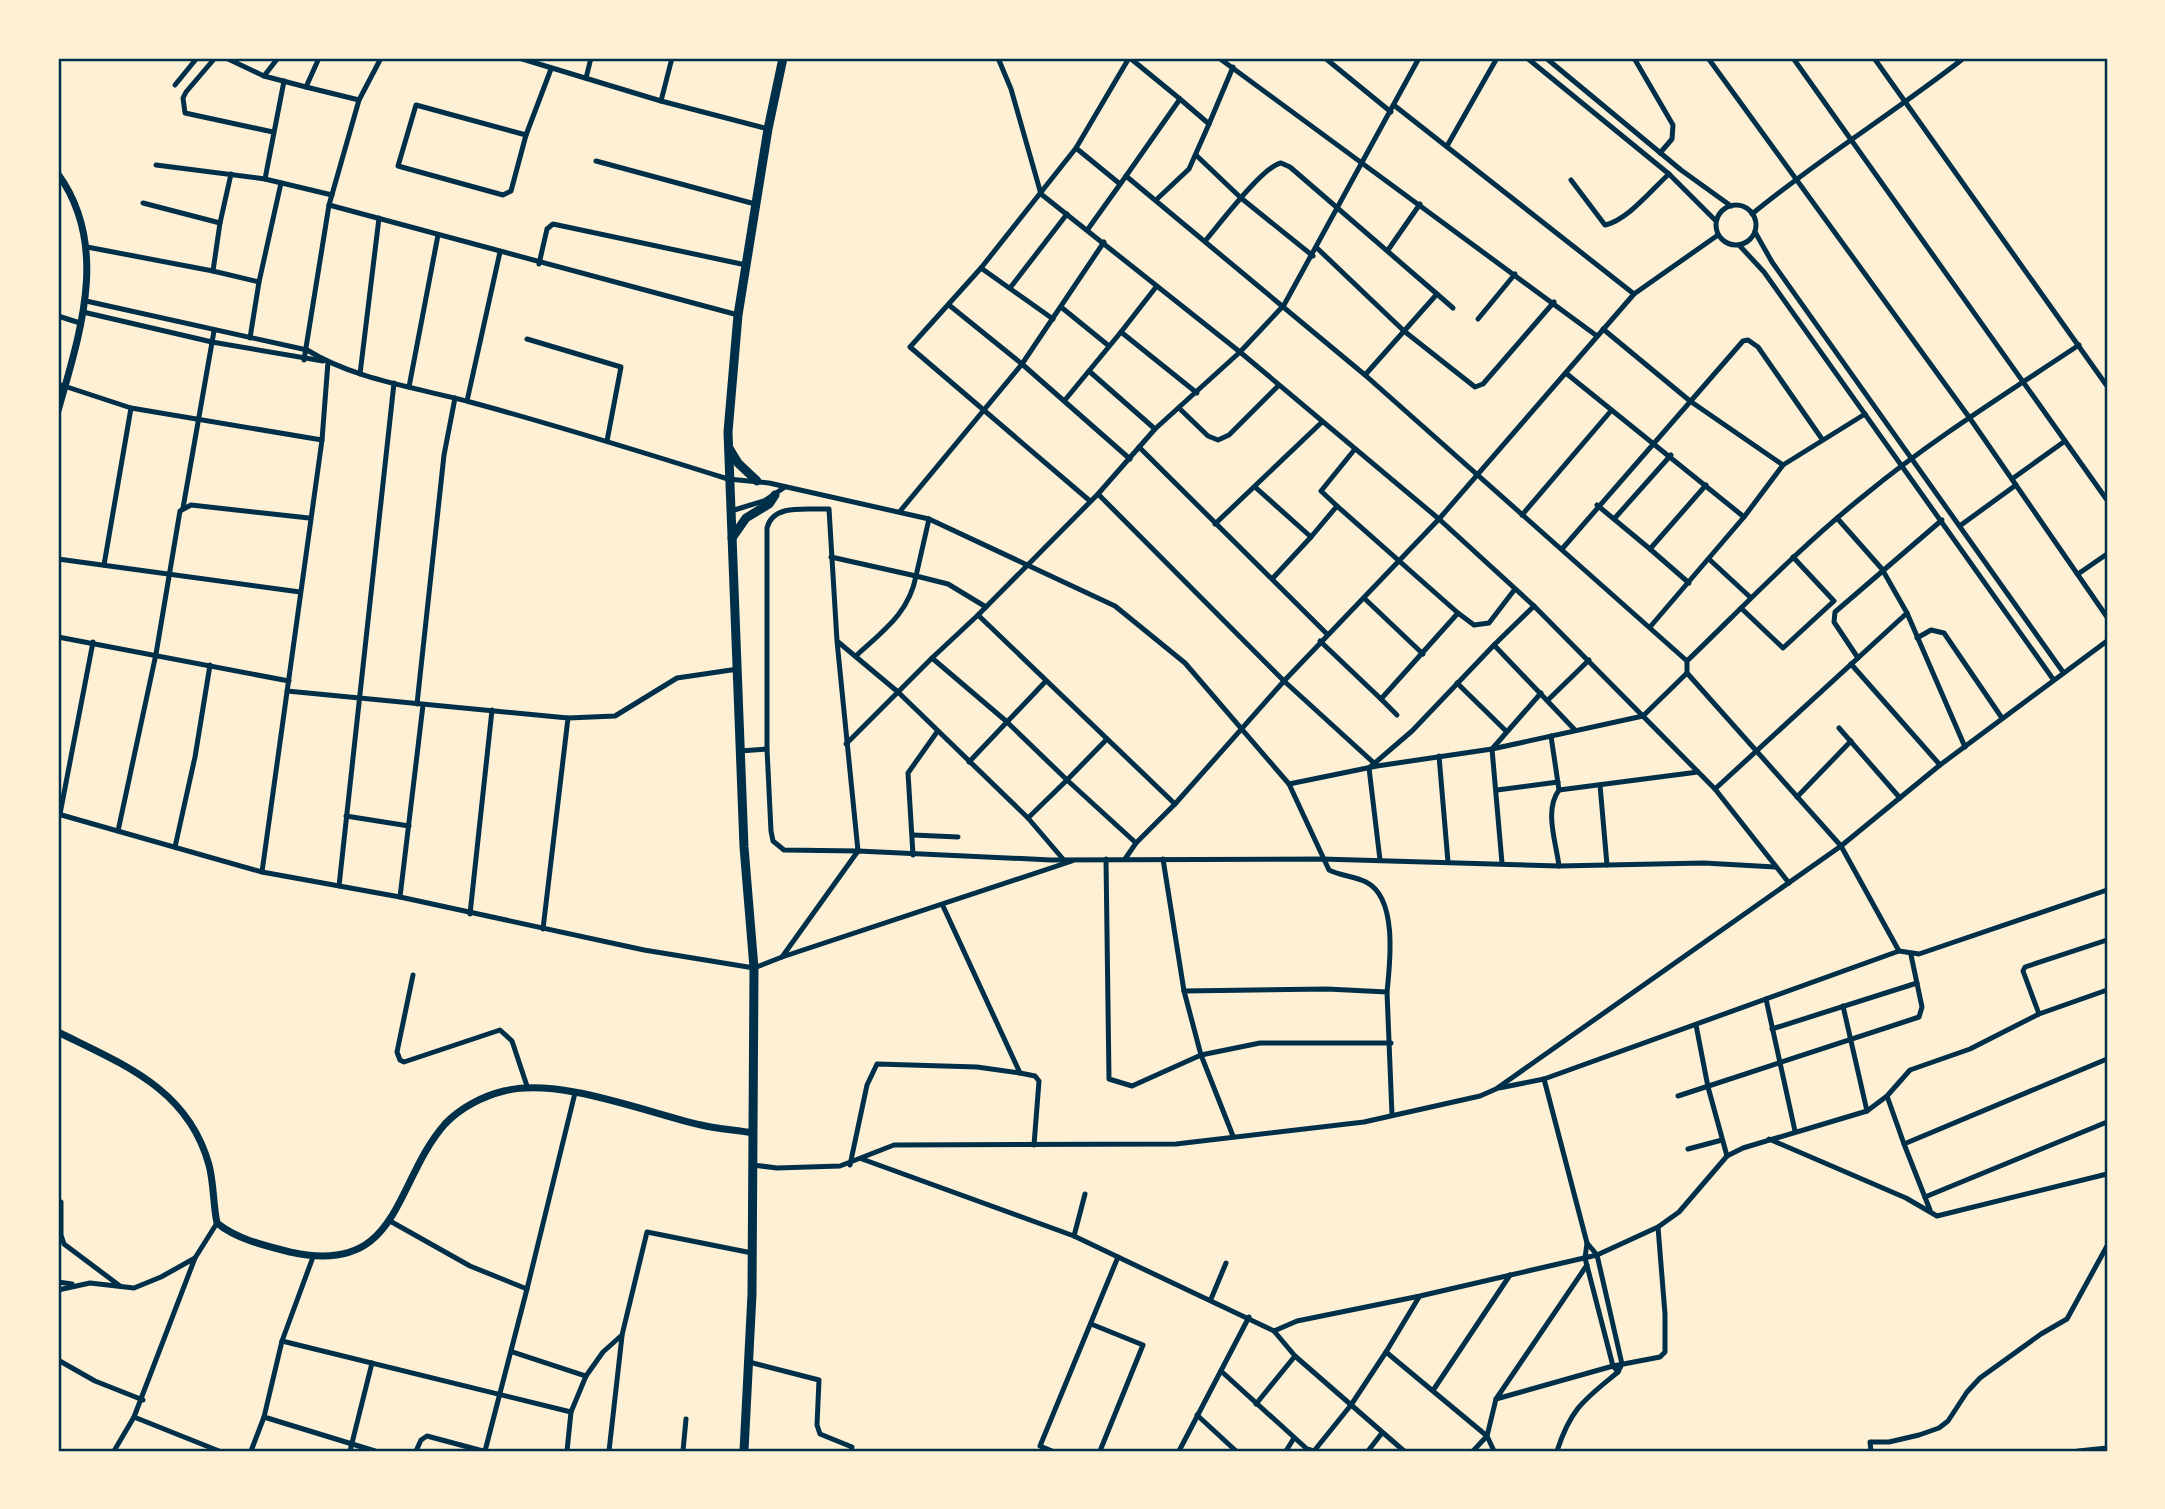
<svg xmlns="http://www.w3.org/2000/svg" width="2165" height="1509" viewBox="0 0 2165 1509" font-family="'Source Serif 4',serif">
  <rect width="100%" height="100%" fill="#fdf0d5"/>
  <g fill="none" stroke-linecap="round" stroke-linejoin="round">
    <!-- minor -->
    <g stroke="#003049" stroke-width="5">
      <polyline points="215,58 186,92 183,98 185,113 273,132"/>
      <polyline points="226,58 264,76 278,58"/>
      <polyline points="519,58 661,101 768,129"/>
      <polyline points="998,58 1011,89 1041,194 1240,352 1439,519 1534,606 1715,789 1789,883"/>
      <polyline points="1130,58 1180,99"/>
      <polyline points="1219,58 1597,336"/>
      <polyline points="1325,58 1391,112"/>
      <polyline points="1527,58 1669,174 1716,221"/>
      <polyline points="1546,58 1681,170 1731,206"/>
      <polyline points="1634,58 1673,125 1672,139 1660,153"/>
      <polyline points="1708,58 1969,417 2107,617"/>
      <polyline points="1793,58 2107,500"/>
      <polyline points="1874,58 2107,386"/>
      <polyline points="264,76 306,87 319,58"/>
      <polyline points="586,78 591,58"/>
      <polyline points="284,81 265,179 332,195"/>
      <polyline points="175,85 197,58"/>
      <polyline points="306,87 359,100"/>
      <polyline points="661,101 672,58"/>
      <polygon points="416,105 526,135 511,191 503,195 398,166"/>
      <polyline points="1395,106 1634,294"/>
      <polyline points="526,135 551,69"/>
      <polyline points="1447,146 1497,58"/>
      <polyline points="1076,148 1120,184"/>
      <polyline points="1197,156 1241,198 1313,256"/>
      <polyline points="596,161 755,204"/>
      <polyline points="156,165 265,179"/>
      <polyline points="1126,176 1180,99 1209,124 1233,67"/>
      <path d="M1571 180 1605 225C1628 220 1652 189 1669 174"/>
      <polyline points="1156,200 1189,169 1209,124"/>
      <polyline points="143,203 220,223 213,271 259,282 250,338"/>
      <circle cx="1736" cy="225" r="20"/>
      <polyline points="329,205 738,315"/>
      <path d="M1752 214C1820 158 1895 112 1964 58"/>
      <polyline points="220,223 231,174"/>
      <polyline points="1088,229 1126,176 1365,375 1687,661"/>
      <polyline points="1755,232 1772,262 2063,672"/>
      <path d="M1205 241C1219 225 1263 166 1281 163L1290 167 1437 294"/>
      <polyline points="1739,245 1764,272 2053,679"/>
      <polyline points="87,247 213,271"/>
      <polyline points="1318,249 1404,331 1475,387 1483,384 1554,302"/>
      <polyline points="1388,250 1420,204"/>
      <polyline points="539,264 547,229 553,224 746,265"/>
      <polyline points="981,268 1053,319"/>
      <polyline points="259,282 281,183"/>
      <polyline points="1010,288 1067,214"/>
      <path d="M86 301 307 350C356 380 415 387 470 402 556 425 642 452 728 479L769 483 929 519 1115 606 1185 663 1289 784 1377 766 1492 749 1643 716 1687 673V661C1746 604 1802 545 1866 494 1933 439 2007 393 2079 345"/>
      <polyline points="949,305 1022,364 1130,459"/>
      <polyline points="1061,307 1109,346"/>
      <polyline points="83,312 212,342 323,361"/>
      <polyline points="58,316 80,323"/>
      <polyline points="1478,319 1515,274"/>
      <polyline points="1603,329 1690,401 1783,465"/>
      <polyline points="1121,332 1156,287"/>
      <polyline points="527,339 621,367 607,441"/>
      <polyline points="304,360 329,205 359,100 381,58"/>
      <polyline points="1089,371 1155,429"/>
      <polyline points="360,374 379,218"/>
      <polyline points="1567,374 1744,517 1783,465 1865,414"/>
      <polyline points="1365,375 1437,294 1453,308"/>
      <polyline points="58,384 131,408"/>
      <polyline points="409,387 438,235"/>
      <polyline points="1065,400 1121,332 1197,393"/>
      <polyline points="467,401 500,252"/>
      <polyline points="1179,408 1208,436 1218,440 1229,435 1278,386"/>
      <polyline points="1139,447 1327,634"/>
      <polyline points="2012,479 2065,441"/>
      <polyline points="1255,487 1311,537 1337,506 1321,491 1355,449"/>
      <polyline points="1090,501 910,347 981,268 1076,148 1129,58"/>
      <polyline points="1597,505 1650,549 1706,485"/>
      <polyline points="1337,506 1458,613"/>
      <polyline points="183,508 214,331"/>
      <polyline points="901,510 1022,364 1104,242"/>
      <polyline points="731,511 764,501 785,487"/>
      <polyline points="1522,515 1610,412"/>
      <polyline points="1837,518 1882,569 1907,613"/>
      <polyline points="929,519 916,576 948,584 986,607"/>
      <polyline points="1614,519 1671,455"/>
      <polyline points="1215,524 1322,422"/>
      <polyline points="1961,525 2016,485"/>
      <polyline points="1562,549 1743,341 1748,340 1758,347 1822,439"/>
      <polyline points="1650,549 1689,583"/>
      <path d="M831 557 916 576C909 613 883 631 857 655"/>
      <polyline points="58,559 300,592"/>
      <polyline points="1710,560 1750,597"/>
      <polyline points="104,565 131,408 322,440"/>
      <polyline points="2078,574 2107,554"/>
      <polyline points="1273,578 1311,537"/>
      <polyline points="1364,598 1423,654"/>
      <polyline points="1741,608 1783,648 1834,601 1793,557"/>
      <polyline points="978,615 1098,494 1155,429 1240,352 1284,305 1419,58"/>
      <polyline points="1650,627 1744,517"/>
      <polyline points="58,637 289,681"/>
      <polyline points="1917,638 1931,630 1944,633 2002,718"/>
      <path d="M837 641 858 851 784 850 773 841 771 831 767 749V528C773 503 808 510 829 509L837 641 898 692 1028 818 1067 780 1006 721 932 658 978 615 1175 804 1284 681 1098 494"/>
      <polyline points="1320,641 1381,699"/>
      <polyline points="1494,645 1534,606"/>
      <polyline points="1858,658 1834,622 1835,612 1942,520"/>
      <polyline points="1851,664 1940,765"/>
      <polyline points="1457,683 1506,731"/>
      <polyline points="287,691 568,718 543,929"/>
      <polyline points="1548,700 1589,660"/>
      <polyline points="417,704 444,455 455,398"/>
      <polyline points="1397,715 1381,699 1458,613 1474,625 1489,623 1515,589"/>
      <polyline points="568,718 615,716 677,678 738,669"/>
      <polyline points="1839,728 1900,798"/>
      <path d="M1551 736 1559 790C1544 810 1556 842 1559 866"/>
      <polyline points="1107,739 1067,780 1136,843 1175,804"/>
      <polyline points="846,744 932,658"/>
      <polyline points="740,751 767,749"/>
      <polyline points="1439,756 1448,862"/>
      <polyline points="969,762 1045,682"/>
      <polyline points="1374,763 1284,681 1439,519 1634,294 1718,235"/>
      <path d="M1289 784 1329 870C1341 876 1354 876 1366 882 1398 898 1390 963 1387 992"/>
      <polyline points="1600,785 1607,865"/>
      <polyline points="1715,789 1907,613 1965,747"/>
      <polyline points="1497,790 1558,782"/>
      <polyline points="1559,790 1698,772"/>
      <polyline points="1797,797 1851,741"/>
      <polyline points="58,814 262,872 400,897 423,705"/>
      <polyline points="60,814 93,642"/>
      <polyline points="346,816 409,826"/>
      <polyline points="1028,818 1063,859"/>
      <polyline points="118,831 156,654 180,511 191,505 309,518"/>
      <polyline points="913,835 958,837"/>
      <polyline points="175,847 195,757 210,665"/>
      <polyline points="913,855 908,773 937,732"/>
      <polyline points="1106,859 1109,1079 1132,1086 1201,1055 1233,1136"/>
      <polyline points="1125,859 1136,843"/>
      <polyline points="1163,859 1184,991 1327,989 1387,992 1392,1115"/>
      <polyline points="1380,860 1369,768 1412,731 1494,645 1575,730"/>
      <polyline points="1502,863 1492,749 1541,693"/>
      <polyline points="262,872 322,440 328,362"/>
      <polyline points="339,886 394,383"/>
      <polyline points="400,897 644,950 754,968 782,957 858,851 1051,860 1322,859 1559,866 1704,863 1775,867"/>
      <polyline points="943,906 1020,1073 1035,1076 1039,1081 1034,1145"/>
      <polyline points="470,914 492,710"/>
      <polyline points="1899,951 1919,954 2107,890"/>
      <polyline points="782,957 1072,861"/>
      <polyline points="413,975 397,1052 400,1060 404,1062 500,1030 512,1041 527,1086"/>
      <polyline points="1184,991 1201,1055 1260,1043 1391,1043"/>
      <polyline points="1766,999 1795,1131"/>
      <polyline points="1843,1006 1867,1111"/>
      <polyline points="2039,1014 2023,971 2025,967 2107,940"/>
      <polyline points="1696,1025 1708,1087 1727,1156"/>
      <polyline points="1772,1029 1917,983"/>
      <polyline points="1544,1079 1587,1243 1585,1258 1613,1366 1618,1372"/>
      <polyline points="1499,1088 1544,1079 1899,951 1841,846 1687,673"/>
      <polyline points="1678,1096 1919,1017 1922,1007 1911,955"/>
      <polyline points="1887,1096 1904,1144"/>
      <polyline points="1769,1139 1906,1198 1937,1216 2107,1174"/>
      <polyline points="1688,1149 1722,1140"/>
      <polyline points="862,1159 1074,1236 1118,1257 1040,1446 1052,1451"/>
      <polyline points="753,1165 777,1168 840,1166 894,1145 1176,1144 1364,1122 1480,1096 1496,1089 1841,846 1940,765 2107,641"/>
      <polyline points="850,1165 867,1085 877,1064 977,1067 1020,1073"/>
      <polyline points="1925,1197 2107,1122"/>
      <polyline points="61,1202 61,1235 64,1244 120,1286"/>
      <polyline points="1930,1210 1904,1144 2107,1059"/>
      <polyline points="390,1221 470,1266 527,1289 485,1451"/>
      <polyline points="1074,1236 1085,1194"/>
      <polyline points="1118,1257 1274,1331 1297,1321 1420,1296 1597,1255 1658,1227 1679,1212 1727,1156 1743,1148 1867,1111 1887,1096 1910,1070 1970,1049 2039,1014 2107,990"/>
      <polyline points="195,1258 134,1417 219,1451"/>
      <polyline points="58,1282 72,1284"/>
      <polyline points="527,1289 575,1093"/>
      <polyline points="58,1290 90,1283 134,1288 161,1277 195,1258 217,1223"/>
      <polyline points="1211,1299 1226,1263"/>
      <polyline points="1091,1324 1143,1345 1100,1451"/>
      <polyline points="1274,1331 1295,1356 1404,1451"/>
      <polyline points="282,1341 571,1412"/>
      <polyline points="513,1352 586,1376"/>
      <polyline points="1386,1352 1419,1297"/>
      <polyline points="58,1360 95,1381 143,1400"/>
      <polyline points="749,1362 819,1380 817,1425 820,1434 852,1447 851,1451"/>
      <polyline points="1221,1371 1307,1449 1314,1451 1351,1405 1386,1352 1487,1436 1473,1451"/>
      <polyline points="1434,1389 1510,1275"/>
      <polyline points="1496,1399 1613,1366 1660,1357 1665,1352 1665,1314 1658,1227"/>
      <polyline points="1256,1404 1295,1356"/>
      <polyline points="1197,1415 1236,1451"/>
      <polyline points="264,1417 375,1451"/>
      <polyline points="114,1451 134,1417"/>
      <polyline points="251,1451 264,1417 282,1341 313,1257"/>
      <polyline points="350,1451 372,1363"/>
      <polyline points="416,1451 421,1440 427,1436 483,1451"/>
      <polyline points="567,1451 571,1412 586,1376 603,1352 622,1335 647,1232 752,1253"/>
      <polyline points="609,1451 622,1336"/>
      <polyline points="683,1451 686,1419"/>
      <polyline points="1179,1451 1249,1317"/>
      <polyline points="1286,1451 1294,1438"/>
      <polyline points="1368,1451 1382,1433"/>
      <polyline points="1494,1451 1487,1436 1496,1399 1587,1265"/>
      <path d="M1557 1451C1571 1408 1584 1400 1618 1372L1622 1364 1597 1255 1587 1243"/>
      <polyline points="1871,1451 1870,1442 1889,1442 1919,1435 1939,1428 1948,1421 1967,1392 1980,1378 2041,1334 2067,1319 2107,1246"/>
      <polyline points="2078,1451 2107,1448"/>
    </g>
    <!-- tertiary -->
    <g stroke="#003049" stroke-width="7">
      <path d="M58 174C110 246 80 333 58 411"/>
      <path d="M58 1032C122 1064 188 1088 209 1165 214 1184 213 1204 217 1223 236 1239 266 1246 290 1252 401 1277 393 1183 445 1124 460 1108 483 1096 504 1091 559 1077 645 1112 701 1125 718 1129 736 1130 753 1133"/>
    </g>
    <!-- primary -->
    <g stroke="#003049" stroke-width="9">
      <polyline points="729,448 738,463 757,481"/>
      <polyline points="732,538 746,518 769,504 775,495"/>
      <polyline points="744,1451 752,1294 754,968 744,847 728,432 738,315 768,129 783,58"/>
    </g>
  </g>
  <!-- border -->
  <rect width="2165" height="1509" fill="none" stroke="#fdf0d5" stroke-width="119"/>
  <rect x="60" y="60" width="2046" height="1390" fill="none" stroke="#003049" stroke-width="2.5"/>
</svg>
